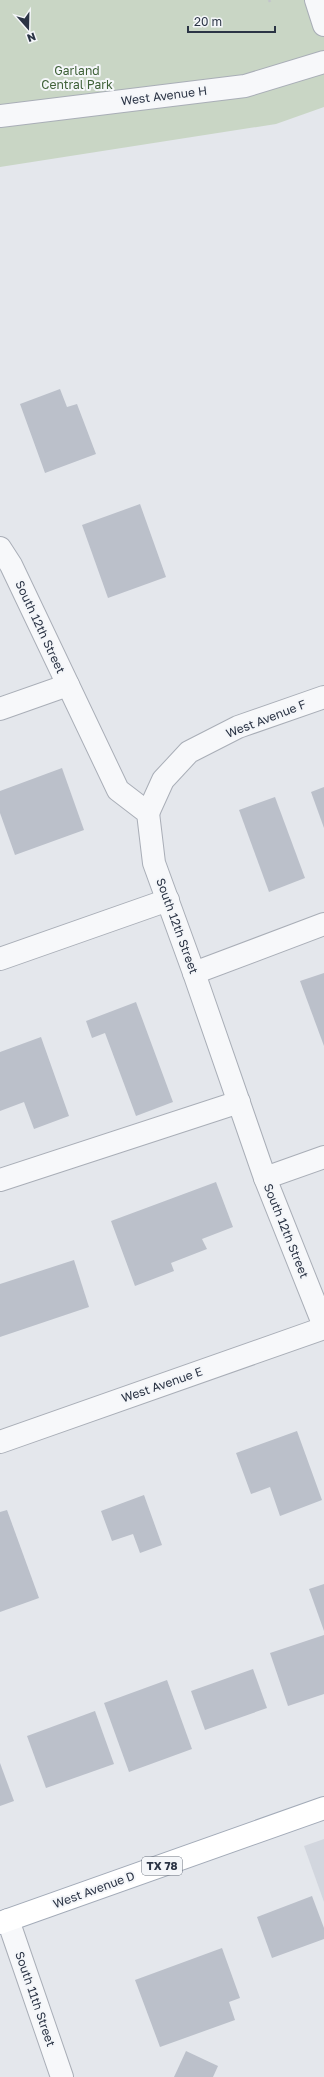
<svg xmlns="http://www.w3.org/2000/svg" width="324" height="2077" viewBox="0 0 324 2077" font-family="'Golos Text',sans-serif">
  <rect width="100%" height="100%" fill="#e4e7ec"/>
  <!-- built -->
  <polygon fill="#d2d6de" points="324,1839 324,1902 304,1846"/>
  <!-- green -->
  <polygon fill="#c9d6c5" points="0,0 324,0 324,107 276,124 0,167"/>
  <!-- building -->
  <g fill="#bbc0ca">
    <polygon points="60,389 67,407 77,404 96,454 45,473 20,404"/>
    <polygon points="140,504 166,577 108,598 82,525"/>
    <polygon points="62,768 84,830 15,855 0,813 0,791"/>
    <polygon points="324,787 324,828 311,792"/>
    <polygon points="275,797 305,878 269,892 239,810"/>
    <polygon points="324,973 324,1046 300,981"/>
    <polygon points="136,1002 173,1102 136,1116 105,1033 92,1038 86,1021"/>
    <polygon points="41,1037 69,1116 34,1129 24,1102 0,1111 0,1052"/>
    <polygon points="216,1182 233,1227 202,1239 207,1249 171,1263 174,1271 135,1286 111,1221"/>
    <polygon points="74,1260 89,1307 0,1337 0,1284"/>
    <polygon points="297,1431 322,1500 280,1516 270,1487 251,1494 236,1453"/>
    <polygon points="144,1495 162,1545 140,1553 133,1534 112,1541 101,1511"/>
    <polygon points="7,1510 39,1598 0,1612 0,1512"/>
    <polygon points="324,1584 324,1631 309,1589"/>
    <polygon points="324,1635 324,1694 288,1706 270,1653"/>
    <polygon points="253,1669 267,1708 205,1730 191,1691"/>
    <polygon points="167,1680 192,1749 129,1772 104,1703"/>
    <polygon points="95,1711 114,1764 46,1788 27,1736"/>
    <polygon points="0,1763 14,1801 0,1806"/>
    <polygon points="312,1896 324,1928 324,1939 272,1958 257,1917"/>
    <polygon points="222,1948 240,1998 229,2002 235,2020 160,2047 135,1980"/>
    <polygon points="186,2051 218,2066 213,2077 174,2077"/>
  </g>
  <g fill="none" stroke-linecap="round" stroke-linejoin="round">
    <defs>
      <g id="minor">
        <polyline points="316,0 324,25"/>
        <polyline points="0,116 245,86 324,62"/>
        <polyline points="0,548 11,565 118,790 148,813 154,863 194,973 265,1178 324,1326"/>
        <polyline points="0,709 68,685"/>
        <polyline points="148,813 163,780 189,752 238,727 324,697"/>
        <polyline points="0,959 168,900"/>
        <polyline points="194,973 324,924"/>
        <polyline points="265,1178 324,1157"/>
        <polyline points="0,1180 239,1102"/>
        <polyline points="0,1442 324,1328"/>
        <polyline points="8,1920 62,2077"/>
      </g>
      <polyline id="major" points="0,1923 324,1808"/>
    </defs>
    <!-- minor casing -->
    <use href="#minor" stroke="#a9aeb7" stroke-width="24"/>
    <!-- major casing -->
    <use href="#major" stroke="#a3abb8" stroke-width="24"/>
    <!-- path -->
    <polyline stroke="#c2c5cb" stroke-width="2.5" stroke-dasharray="3 3" stroke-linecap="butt" points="269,0 270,2"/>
    <!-- minor -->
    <use href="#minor" stroke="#f7f8fa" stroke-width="22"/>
    <!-- major -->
    <use href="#major" stroke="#fff" stroke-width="22"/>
  </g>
  <g text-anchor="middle" stroke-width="4" stroke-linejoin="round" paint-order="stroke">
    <!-- shield labels -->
    <rect fill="#f4f6f9" stroke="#676e7b" stroke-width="1" x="142" y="1857" width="40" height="18" rx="3"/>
    <g font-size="11" font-weight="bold" fill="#2b3445">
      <text x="162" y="1870">TX 78</text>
    </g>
    <!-- park labels -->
    <g font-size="12" fill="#3f6138" stroke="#f4f6f9">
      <text x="77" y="75">Garland<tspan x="77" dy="14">Central Park</tspan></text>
    </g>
    <!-- street labels -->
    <g font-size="12" fill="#2b3445" stroke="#f4f6f9">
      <text transform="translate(164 96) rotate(-7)" y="4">West Avenue H</text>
      <text transform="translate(40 627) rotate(65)" y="4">South 12th Street</text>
      <text transform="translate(266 719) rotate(-21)" y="4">West Avenue F</text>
      <text transform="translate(177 926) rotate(70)" y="4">South 12th Street</text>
      <text transform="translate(286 1231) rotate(68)" y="4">South 12th Street</text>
      <text transform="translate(162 1385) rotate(-19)" y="4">West Avenue E</text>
      <text transform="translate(94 1890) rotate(-20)" y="4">West Avenue D</text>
      <text transform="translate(35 1999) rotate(71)" y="4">South 11th Street</text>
    </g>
  </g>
  <!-- north arrow -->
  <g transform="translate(28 28) rotate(160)" stroke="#f4f6f9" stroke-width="3" paint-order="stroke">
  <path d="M0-3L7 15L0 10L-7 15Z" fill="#2b3445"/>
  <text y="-6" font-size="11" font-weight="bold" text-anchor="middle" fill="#2b3445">N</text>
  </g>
  <!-- scale -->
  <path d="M188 26v6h87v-6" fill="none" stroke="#2b3445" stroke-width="2"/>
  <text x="194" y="26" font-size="12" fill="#2b3445" stroke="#f4f6f9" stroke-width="3" paint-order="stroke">20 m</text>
</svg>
